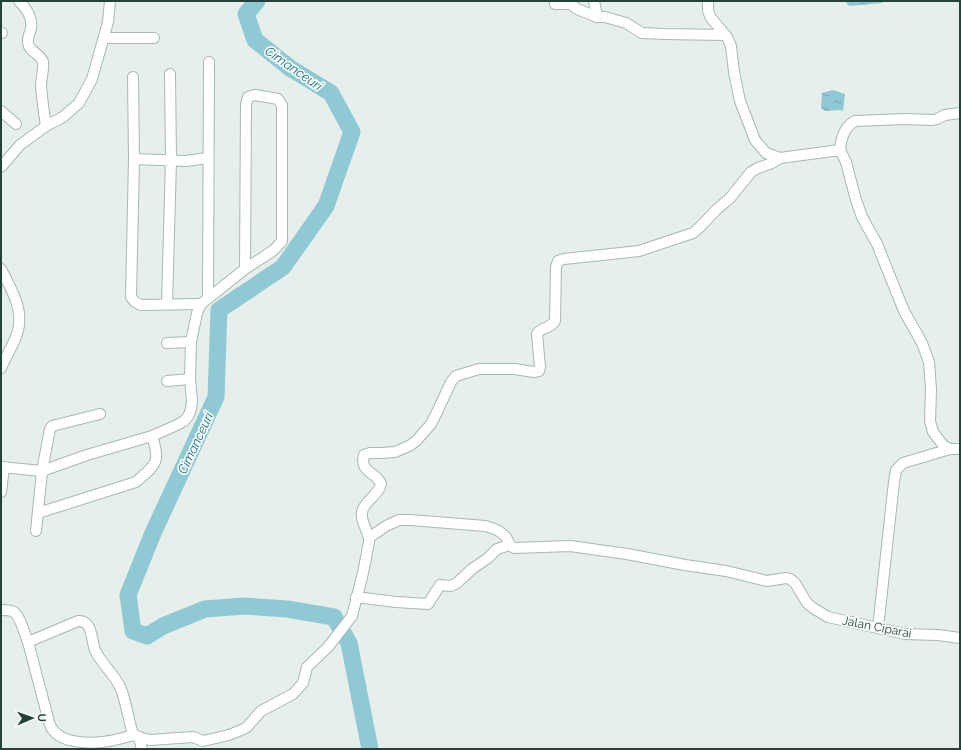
<svg xmlns="http://www.w3.org/2000/svg" width="961" height="750" viewBox="0 0 961 750" font-family="Raleway,sans-serif">
  <defs>
    <pattern id="water-ripples" width="26" height="14" patternUnits="userSpaceOnUse"><rect width="26" height="14" fill="#8ec9d4"/><path d="M2 4q2-2 4 0t4 0M15 11q2-2 4 0t4 0" fill="none" stroke="#74a5ad"/></pattern>
  </defs>
  <rect width="100%" height="100%" fill="#e6efeb"/>
  <!-- water -->
  <g fill="url(#water-ripples)">
    <polygon points="845,1 883,1 882,3 849,6"/>
    <polygon points="833,90 845,94 843,111 840,110 825,111 821,108 822,93"/>
  </g>
  <g fill="none" stroke-linecap="round" stroke-linejoin="round">
    <!-- river -->
    <polyline stroke="#8ec9d4" stroke-width="17" points="257,1 246,14 255,40 290,68 331,93 352,132 326,206 283,267 219,310 216,397 153,533 128,595 133,631 147,636 163,626 205,609 244,606 287,609 334,617 349,643 370,749"/>
    <defs>
      <g id="minor">
        <path d="M19 1C26 8 33 18 31 28 30 34 27 37 28 43 29 52 41 54 43 62 44 69 41 79 41 86 42 100 44 113 46 126"/>
        <polyline points="594,1 597,17"/>
        <polyline points="708,1 708,11 711,18 727,37 731,46 734,72 740,101 755,140 766,153 780,158"/>
        <polyline points="555,4 571,4 577,9 597,17 605,17 626,23 642,33 664,34 725,35"/>
        <polyline points="1,33 2,33"/>
        <polyline points="104,38 154,38"/>
        <polyline points="133,77 134,159"/>
        <polyline points="1,111 16,124"/>
        <path d="M840 150C841 138 844 127 855 121L905 119 933 120 937 119 945 115 960 113"/>
        <polyline points="1,167 20,145 46,126 63,117 79,103 92,79 108,22 110,1"/>
        <path d="M1 269C11 289 25 310 17 334 13 345 6 357 1 368"/>
        <polyline points="208,297 209,62"/>
        <polyline points="167,304 171,160 170,74"/>
        <polyline points="201,304 141,305 135,302 131,297 134,159 185,161 208,158"/>
        <polyline points="167,343 191,342"/>
        <polyline points="167,381 190,379"/>
        <polyline points="1,467 42,471 87,455 152,436 177,425 184,421 189,415 191,409 192,401 190,379 191,342 197,313 201,304 245,269 274,250 282,241 282,105 278,99 255,95 248,97 246,104 245,269"/>
        <polyline points="1,492 4,467"/>
        <path d="M38 513 136 482C156 464 161 463 152 436"/>
        <polyline points="36,531 42,471 50,429 52,426 100,414"/>
        <polyline points="370,537 386,526 399,520 411,520 485,526 492,528 499,531 506,537 510,545 514,548 570,546 627,554 685,565 726,571 767,581 786,578 790,579 795,583 807,603 813,608 828,617 905,634 938,635 960,638"/>
        <polyline points="356,597 396,602 428,604 440,585 451,586 457,583 472,569 488,558 497,549 510,545"/>
        <path d="M1 610C5 610 11 610 14 612 20 616 25 635 28 642L78 621C93 620 91 640 95 650 101 664 115 674 121 689 126 702 128 717 132 731L134 735 139 737 150 740 193 737 203 741 229 735 246 728 261 711 293 694 303 683 307 667 328 647 352 616 363 573 369 542C370 532 360 523 362 512 364 501 379 495 381 484 377 472 359 473 364 455L370 453H381L395 452 409 446 416 441 431 424 437 412 451 382 456 376 479 369H514L534 372 539 371 540 367 537 334C541 327 550 329 555 321L556 267 558 261 564 259 639 251 693 233 700 227 716 210 730 198 751 172 758 168 772 163 780 158 840 150 846 162 856 200 862 217 877 244 904 311 922 343 929 362 931 389 930 421 933 432 943 445 950 449H960"/>
        <polyline points="878,628 894,482 896,470 903,463 950,449"/>
        <path d="M28 642 49 722C50 725 51 728 53 730 57 736 63 738 69 740 92 746 113 741 134 735"/>
        <polyline points="139,737 142,749"/>
      </g>
    </defs>
    <!-- minor casing -->
    <use href="#minor" stroke="#a8b8b2" stroke-width="12"/>
    <!-- minor -->
    <use href="#minor" stroke="#fff" stroke-width="10"/>
  </g>
  <g text-anchor="middle" stroke-width="3.5" stroke-linejoin="round" paint-order="stroke">
    <!-- street labels -->
    <g font-size="12" fill="#24423a" stroke="#f7fbf9">
      <text transform="translate(877 627) rotate(11)" y="4">Jalan Ciparai</text>
    </g>
    <!-- water labels -->
    <g font-size="13" font-style="italic" fill="#1c6f80" stroke="#f7fbf9">
      <text transform="translate(294 68) rotate(35)" y="5">Cimanceuri</text>
      <text transform="translate(195 443) rotate(-65)" y="5">Cimanceuri</text>
    </g>
  </g>
  <!-- border -->
  <rect width="961" height="750" fill="none" stroke="#24423a" stroke-width="4"/>
  <!-- north arrow -->
  <g transform="translate(32 718) rotate(88)" stroke="#f7fbf9" stroke-width="3" paint-order="stroke">
  <path d="M0-3L7 15L0 10L-7 15Z" fill="#24423a"/>
  <text y="-6" font-size="11" font-weight="bold" text-anchor="middle" fill="#24423a">U</text>
  </g>
</svg>
